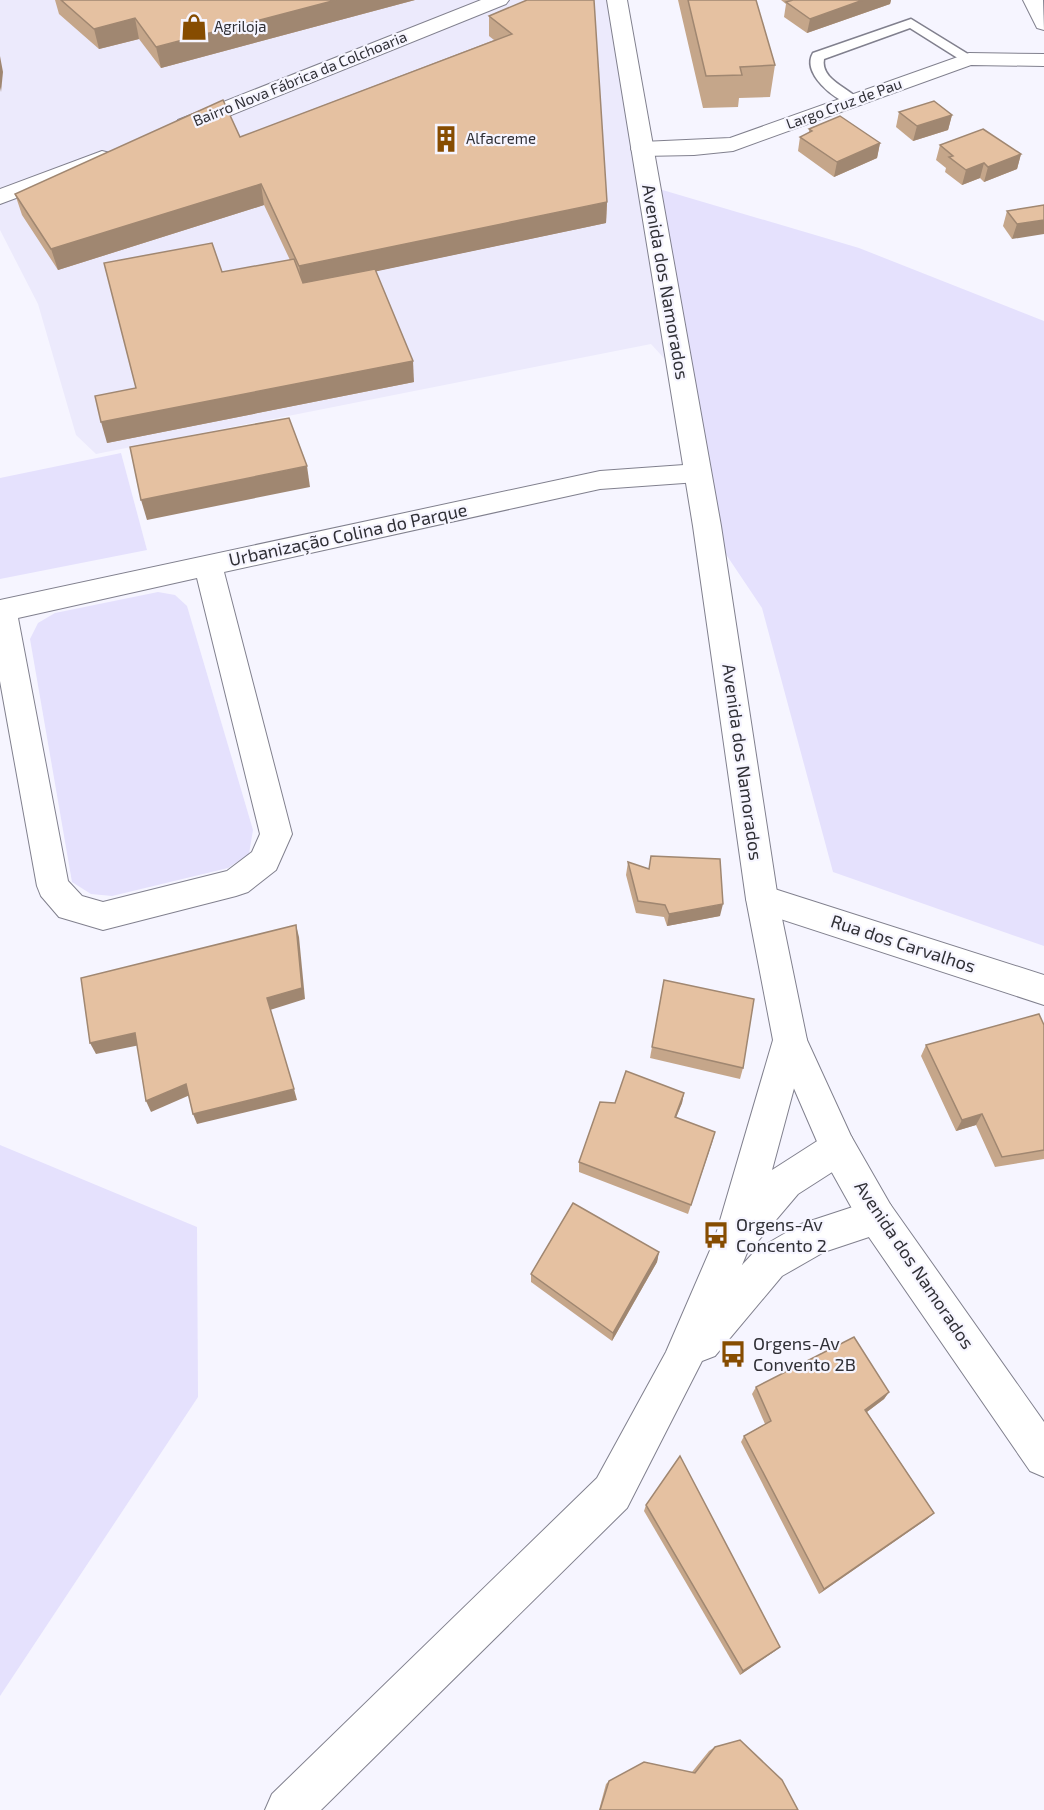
<svg xmlns="http://www.w3.org/2000/svg" width="1044" height="1810" viewBox="0 0 1044 1810" font-family="'Exo 2',sans-serif">
  <rect width="100%" height="100%" fill="#f6f5ff"/>
  <!-- built -->
  <polygon fill="#eceafc" points="0,0 617,0 682,378 651,344 96,454 76,435 38,304 0,230"/>
  <!-- green -->
  <g fill="#e5e1fd">
    <polygon points="649,186 859,248 1044,321 1044,946 833,872 762,608 707,526"/>
    <polygon points="121,453 147,550 0,579 0,478"/>
    <polygon points="158,592 175,595 187,606 253,830 249,854 228,868 112,896 91,894 72,882 30,639 38,623 55,613"/>
    <polygon points="0,1145 197,1227 198,1397 0,1696"/>
  </g>
  <g fill="none" stroke-linecap="round" stroke-linejoin="round">
    <defs>
      <path id="service" d="M911 19 976 59 974 62H964L910 28 824 59C820 80 850 88 860 101L853 105C835 101 801 73 813 53Z"/>
      <g id="minor">
        <polygon points="481,0 509,0 506,4 194,130 186,132 178,130 175,125 178,120"/>
        <polygon points="1023,0 1043,0 1044,30 1037,28"/>
        <polygon points="969,53 1044,54 1044,66 971,65 733,151 694,155 642,156 634,154 631,149 634,144 642,142 730,138"/>
        <polygon points="102,151 110,153 113,158 110,163 0,204 0,189"/>
        <path d="M698 464 707 467 711 473 707 479 698 482 600 489 224 572 292 834 276 870 248 892 236 896 103 930 59 917 41 896 37 886 0 681V600L600 471ZM197 578 260 834 252 852 227 871 103 902 82 896 68 881 18 618Z"/>
        <polygon points="762,885 1044,975 1044,1005 750,909 746,899 750,889"/>
        <polygon points="790,1024 802,1029 807,1040 772,1170 825,1136 838,1131 851,1136 856,1148 851,1160 798,1194 753,1247 749,1248 742,1265 756,1250 801,1224 877,1199 890,1204 896,1217 890,1230 824,1252 782,1276 715,1356 702,1361 627,1508 321,1810 265,1810 272,1794 597,1478 666,1352 714,1241 773,1040 778,1029"/>
      </g>
      <polygon id="tertiary" points="607,0 627,0 721,526 778,899 807,1040 851,1136 890,1204 1044,1422 1044,1477 1030,1471 864,1230 825,1160 773,1040 746,899 693,526"/>
    </defs>
    <!-- service casing -->
    <use href="#service" stroke="#81808e" stroke-width="3"/>
    <!-- minor casing -->
    <use href="#minor" stroke="#81808e" stroke-width="2"/>
    <!-- tertiary casing -->
    <use href="#tertiary" stroke="#81808e" stroke-width="2"/>
    <!-- service -->
    <use href="#service" fill="#fff" fill-rule="evenodd"/>
    <!-- minor -->
    <use href="#minor" fill="#fff" fill-rule="evenodd"/>
    <!-- tertiary -->
    <use href="#tertiary" fill="#fff" fill-rule="evenodd"/>
  </g>
  <!-- wall -->
  <g fill="#c5a68a">
    <polygon points="55,0 415,0 161,68 139,39 99,49 59,14"/>
    <polygon points="527,0 607,202 606,223 376,271 414,382 107,443 136,388 222,272 290,260 264,205 58,270 22,215 15,194 240,137 494,40 489,36 489,16"/>
    <polygon points="678,0 756,0 775,65 770,97 739,98 738,107 703,108"/>
    <polygon points="781,0 891,0 890,4 807,33 784,17 786,4"/>
    <polygon points="899,112 952,115 948,130 913,141 896,127"/>
    <polygon points="809,129 880,143 877,158 834,177 798,151 800,137 809,133"/>
    <polygon points="940,145 1021,154 1017,169 984,182 980,178 962,185 945,172 946,168 936,160"/>
    <polygon points="1044,205 1012,239 1003,226 1007,211"/>
    <polygon points="628,862 720,916 667,926 664,917 636,913 626,875"/>
    <polygon points="664,980 743,1068 740,1079 650,1058"/>
    <polygon points="1044,1025 1044,1159 995,1167 976,1125 956,1131 921,1056 926,1045"/>
    <polygon points="684,1093 682,1103 676,1118 715,1132 688,1214 579,1172 579,1162 615,1103"/>
    <polygon points="659,1252 657,1262 612,1341 531,1282 531,1274"/>
    <polygon points="756,1387 889,1392 884,1399 867,1412 934,1513 927,1519 819,1594 741,1442 744,1436 765,1424 752,1394"/>
    <polygon points="646,1505 780,1647 740,1675 644,1511"/>
    <polygon points="715,1747 798,1810 599,1810 606,1784 609,1781 692,1772 709,1751"/>
  </g>
  <!-- shaded-wall -->
  <g fill="#a08771">
    <polygon points="336,0 415,0 161,68 156,47"/>
    <polygon points="863,0 891,0 890,4 807,33 810,19"/>
    <polygon points="135,18 139,39 99,49 94,29"/>
    <polygon points="0,56 3,72 1,92 0,87"/>
    <polygon points="952,115 948,130 913,141 917,126"/>
    <polygon points="880,143 877,158 834,177 837,162"/>
    <polygon points="1021,154 1017,169 984,182 988,167"/>
    <polygon points="984,163 980,178 962,185 966,170"/>
    <polygon points="261,184 264,205 58,270 51,249"/>
    <polygon points="607,202 606,223 302,287 299,266"/>
    <polygon points="1044,220 1044,234 1012,239 1017,224"/>
    <polygon points="413,361 414,382 107,443 101,422"/>
    <polygon points="307,466 310,487 147,520 141,500"/>
    <polygon points="723,904 720,916 667,926 669,914"/>
    <polygon points="296,925 299,937 305,999 270,1010 267,998"/>
    <polygon points="135,1033 140,1045 96,1054 90,1043"/>
    <polygon points="186,1084 190,1095 151,1112 146,1101"/>
    <polygon points="294,1089 297,1100 197,1124 193,1114"/>
    <polygon points="684,1093 682,1103 672,1127 675,1117"/>
    <polygon points="982,1114 976,1125 956,1131 962,1120"/>
    <polygon points="715,1132 712,1143 688,1214 691,1205"/>
    <polygon points="659,1252 657,1262 612,1341 613,1333"/>
    <polygon points="889,1392 884,1399 860,1417 865,1410"/>
    <polygon points="934,1513 927,1519 819,1594 824,1589"/>
    <polygon points="780,1647 775,1651 740,1675 743,1671"/>
  </g>
  <!-- building -->
  <g fill="#e5c1a1" stroke="#a08771" stroke-width="1.5">
    <polygon points="61,0 336,0 156,47 135,18 94,29"/>
    <polygon points="527,0 594,0 607,202 299,266 261,184 51,249 15,194 223,100 240,137 512,34 489,16"/>
    <polygon points="688,0 756,0 775,65 740,67 742,75 706,76"/>
    <polygon points="793,0 863,0 810,19 786,2"/>
    <polygon points="934,101 952,115 917,126 899,112"/>
    <polygon points="840,116 880,143 837,162 800,137 812,131 809,129"/>
    <polygon points="983,129 1021,154 988,167 984,163 966,170 949,157 953,156 940,145"/>
    <polygon points="1044,205 1044,220 1017,224 1007,211"/>
    <polygon points="212,243 222,272 294,259 303,283 375,269 413,361 101,422 95,396 136,388 104,263"/>
    <polygon points="289,418 307,466 141,500 130,447"/>
    <polygon points="651,856 720,859 723,904 669,914 665,905 638,901 628,862 649,869"/>
    <polygon points="296,925 302,988 267,998 294,1089 193,1114 186,1084 146,1101 135,1033 90,1043 81,978"/>
    <polygon points="664,980 754,999 743,1068 652,1047"/>
    <polygon points="1039,1014 1044,1025 1044,1150 1002,1157 982,1114 962,1120 926,1045"/>
    <polygon points="626,1071 684,1093 675,1117 715,1132 691,1205 579,1162 600,1102 615,1103"/>
    <polygon points="573,1203 659,1252 613,1333 531,1274"/>
    <polygon points="854,1337 889,1392 865,1410 934,1513 824,1589 744,1436 771,1421 756,1387"/>
    <polygon points="680,1456 780,1647 743,1671 646,1505"/>
    <polygon points="740,1740 782,1780 798,1810 600,1810 609,1781 644,1762 695,1773 715,1747"/>
  </g>
  <!-- icons -->
  <defs>
    <symbol id="shop-bare" viewBox="-9 -9 18 18"><path d="M-5-2.5h2.3a2.7 3.5 0 0 1 5.4 0H5L5.5 6h-11ZM-1.5-2.5h3a1.5 2.3 0 0 0-3 0Z" fill="#864c01" stroke="#f6f5ff" stroke-width="2.5" paint-order="stroke"/></symbol>
    <symbol id="building-bare" viewBox="-9 -9 18 18"><path d="M-4-6H4V6H1V3H-1V6H-4ZM-2.5-4.3h1.7v1.8h-1.7ZM.8-4.3h1.7v1.8H.8ZM-2.5-1h1.7V.8h-1.7ZM.8-1h1.7V.8H.8Z" fill="#864c01" stroke="#f6f5ff" stroke-width="2.5" paint-order="stroke"/></symbol>
    <symbol id="bus-bare" viewBox="-9 -9 18 18"><path d="M-5-6H5V4H4V6H2V4H-2V6H-4V4H-5ZM-3.5-4V0h7V-4ZM-3.5 1.2v1.5H-2V1.2ZM2 1.2v1.5H3.5V1.2Z" fill="#864c01" stroke="#f6f5ff" stroke-width="2.5" paint-order="stroke"/></symbol>
  </defs>
  <g fill-rule="evenodd">
    <use href="#shop-bare" x="175" y="8" width="38" height="38"/>
    <use href="#building-bare" x="427" y="120" width="38" height="38"/>
    <use href="#bus-bare" x="697" y="1216" width="38" height="38"/>
    <use href="#bus-bare" x="714" y="1335" width="38" height="38"/>
  </g>
  <g text-anchor="middle" stroke-width="4.5" stroke-linejoin="round" paint-order="stroke">
    <!-- far-poi labels -->
    <g font-size="15" fill="#303036" stroke="#f6f5ff" text-anchor="start">
      <text x="214" y="32">Agriloja</text>
      <text x="466" y="144">Alfacreme</text>
    </g>
    <!-- far-street labels -->
    <g font-size="15" fill="#303036" stroke="#f6f5ff">
      <text transform="translate(300 79) rotate(-22)" y="5">Bairro Nova Fábrica da Colchoaria</text>
      <text transform="translate(844 104) rotate(-20)" y="5">Largo Cruz de Pau</text>
    </g>
    <!-- street labels -->
    <g font-size="18" fill="#303036" stroke="#f6f5ff">
      <text transform="translate(665 282) rotate(80)" y="6">Avenida dos Namorados</text>
      <text transform="translate(348 535) rotate(-12)" y="6">Urbanização Colina do Parque</text>
      <text transform="translate(742 762) rotate(82)" y="6">Avenida dos Namorados</text>
      <text transform="translate(903 944) rotate(18)" y="6">Rua dos Carvalhos</text>
      <text transform="translate(914 1265) rotate(56)" y="6">Avenida dos Namorados</text>
    </g>
    <!-- poi labels -->
    <g font-size="18" fill="#303036" stroke="#f6f5ff" text-anchor="start">
      <text x="736" y="1231">Orgens-Av<tspan x="736" dy="21">Concento 2</tspan></text>
      <text x="753" y="1350">Orgens-Av<tspan x="753" dy="21">Convento 2B</tspan></text>
    </g>
  </g>
</svg>
